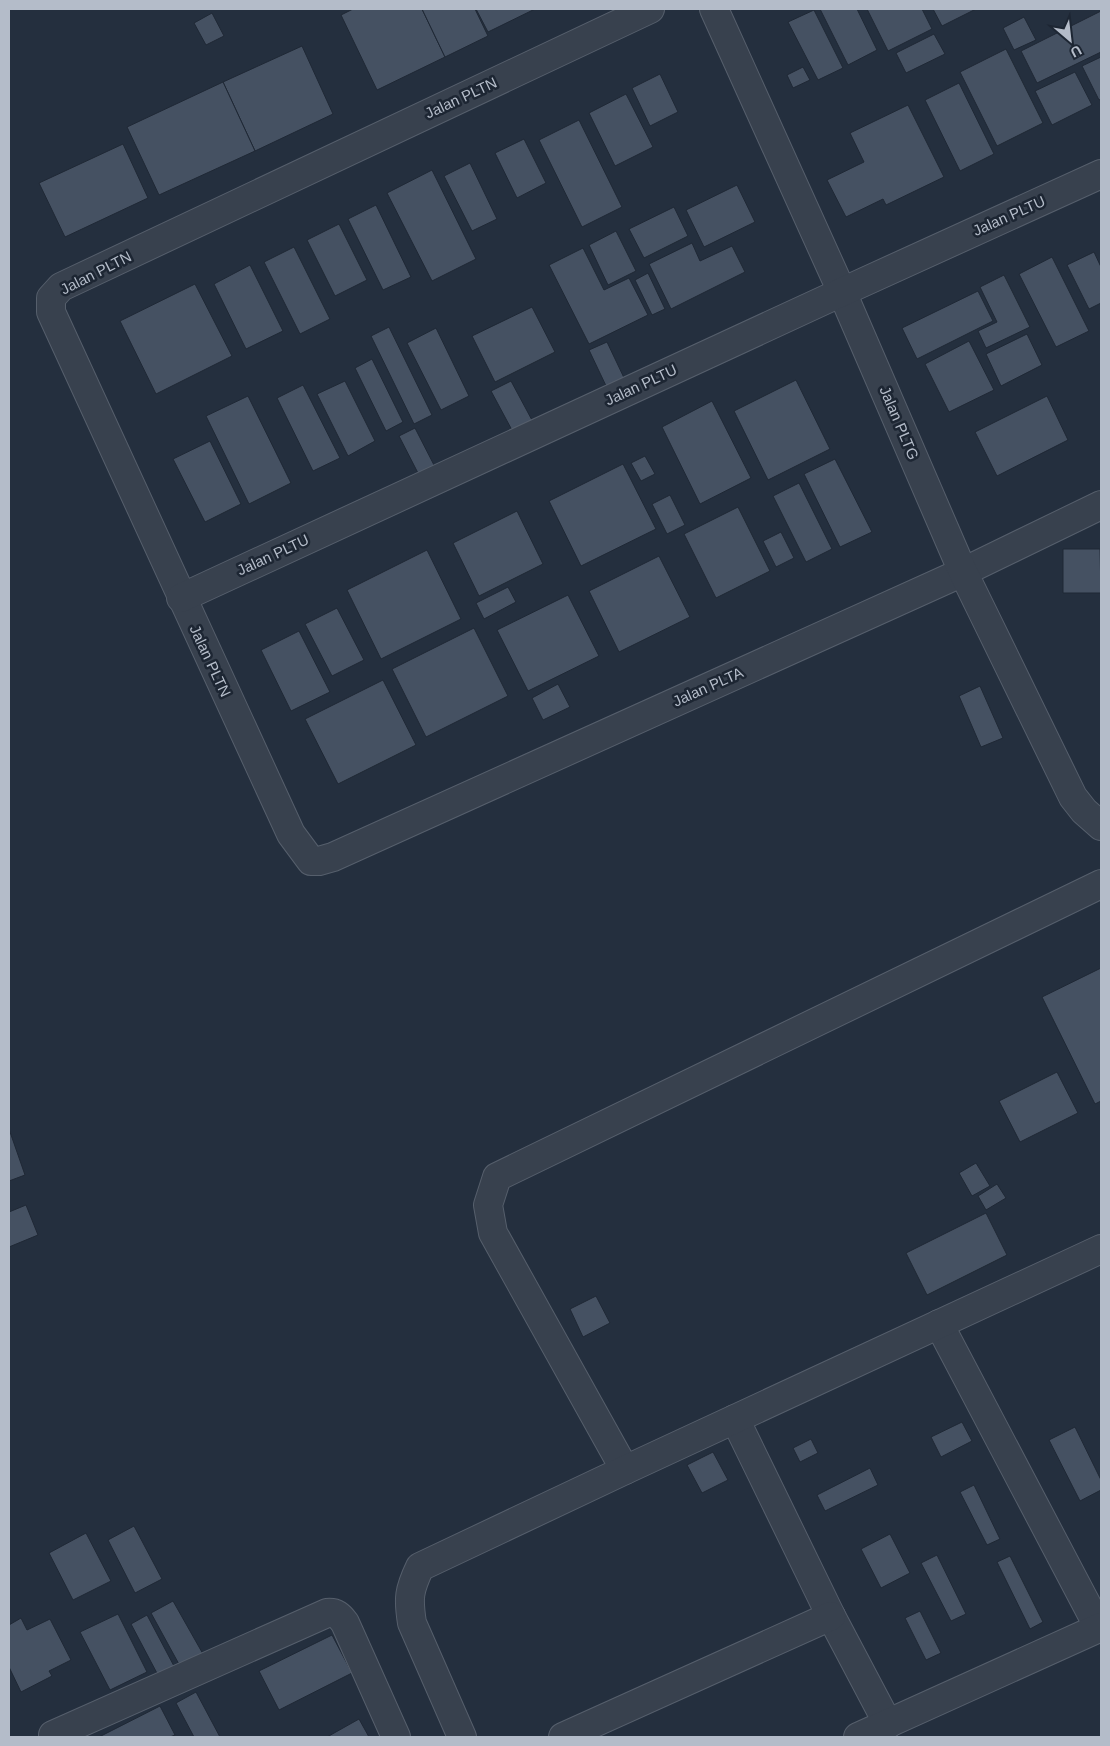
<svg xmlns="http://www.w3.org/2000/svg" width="1110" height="1746" viewBox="0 0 1110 1746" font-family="Arial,sans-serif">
  <rect width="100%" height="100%" fill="#242f3e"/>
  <!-- building -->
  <g fill="#455162" stroke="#1f2835">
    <polygon points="353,9 422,9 445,57 377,90 341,15"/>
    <polygon points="422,9 475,9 488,36 445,57"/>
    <polygon points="476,9 535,9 488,32"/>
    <polygon points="820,9 857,9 877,50 848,65"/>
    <polygon points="867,9 922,9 932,29 888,51"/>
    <polygon points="933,9 976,9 942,26"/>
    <polygon points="814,10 843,68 818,80 788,22"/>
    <polygon points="1101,11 1101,52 1037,83 1021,51"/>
    <polygon points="212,13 224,36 206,45 194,23"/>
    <polygon points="1024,17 1036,40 1014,50 1003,28"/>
    <polygon points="934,34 945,54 906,73 896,53"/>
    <polygon points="302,46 333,114 255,151 223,82"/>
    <polygon points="1006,49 1043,123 997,146 960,72"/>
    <polygon points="1101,57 1101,99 1099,100 1082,66"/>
    <polygon points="803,67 810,80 793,88 787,75"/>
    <polygon points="1075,72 1092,105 1052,125 1035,91"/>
    <polygon points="660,74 678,112 650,126 632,88"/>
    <polygon points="223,82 255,151 159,195 127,127"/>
    <polygon points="959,83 994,154 960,171 925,100"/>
    <polygon points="626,94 653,147 615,166 589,113"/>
    <polygon points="908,105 944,177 886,205 883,199 846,217 827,180 864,162 850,133"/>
    <polygon points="579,120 622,207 582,227 539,140"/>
    <polygon points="524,139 546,183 517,198 495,153"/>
    <polygon points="123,144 148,198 65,237 39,183"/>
    <polygon points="470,163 497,219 472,231 444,176"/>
    <polygon points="432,170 476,259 432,281 387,193"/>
    <polygon points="737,185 755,222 704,247 686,210"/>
    <polygon points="376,205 411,277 383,290 348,219"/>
    <polygon points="674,207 688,236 644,258 629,229"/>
    <polygon points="339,224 367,280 335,296 307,240"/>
    <polygon points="616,231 636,271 608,285 589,245"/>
    <polygon points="692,243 700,261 732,246 745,272 671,309 649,264"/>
    <polygon points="294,247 330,319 300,334 264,262"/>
    <polygon points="583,248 604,290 629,278 648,315 589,344 549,265"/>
    <polygon points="1094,252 1101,267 1101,303 1089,309 1067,265"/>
    <polygon points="1052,257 1089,331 1056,347 1019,274"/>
    <polygon points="250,265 283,331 246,349 214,284"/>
    <polygon points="648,273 665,309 652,315 635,280"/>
    <polygon points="1004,275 1030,327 986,348 978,331 997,322 980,287"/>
    <polygon points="195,284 232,356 156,394 120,321"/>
    <polygon points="978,291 993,321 917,359 902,328"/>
    <polygon points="532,307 555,352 495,382 472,336"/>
    <polygon points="389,327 432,415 414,424 371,336"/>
    <polygon points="436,328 469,396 441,410 407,343"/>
    <polygon points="1027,334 1042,365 1001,386 986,354"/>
    <polygon points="969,341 994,390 949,412 925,364"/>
    <polygon points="607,342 626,382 608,390 589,350"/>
    <polygon points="372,359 403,422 386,431 355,368"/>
    <polygon points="796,380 830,449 768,480 734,411"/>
    <polygon points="345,381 375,441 348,456 317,394"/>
    <polygon points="511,381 533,422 513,432 491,391"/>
    <polygon points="303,385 340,458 313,471 277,398"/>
    <polygon points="248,396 291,483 249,504 206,416"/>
    <polygon points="1047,396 1068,440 997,476 975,432"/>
    <polygon points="712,401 751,478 700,504 662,427"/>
    <polygon points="415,428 435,467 419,475 399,436"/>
    <polygon points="210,441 241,504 205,522 173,459"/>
    <polygon points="645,456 655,474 641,481 631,463"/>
    <polygon points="835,459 872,532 840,547 804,474"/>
    <polygon points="623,464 656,529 581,566 549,501"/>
    <polygon points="799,483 832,549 806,562 773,496"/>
    <polygon points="670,495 685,525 667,534 652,504"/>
    <polygon points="738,507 770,571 716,598 684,534"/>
    <polygon points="517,511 543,564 479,596 453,543"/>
    <polygon points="781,532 794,558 776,567 763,541"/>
    <polygon points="1063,549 1100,549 1101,593 1063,593"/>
    <polygon points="427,550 461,619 381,659 347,590"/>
    <polygon points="659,556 690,617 619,652 589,591"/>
    <polygon points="508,587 516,602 484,619 476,603"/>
    <polygon points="568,595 599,656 528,691 497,630"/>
    <polygon points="337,608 364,660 332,676 305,624"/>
    <polygon points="474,628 508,696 426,737 392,669"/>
    <polygon points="299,631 330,692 291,711 261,650"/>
    <polygon points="383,680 416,745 338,784 305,719"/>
    <polygon points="558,684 570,707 543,720 532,698"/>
    <polygon points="980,686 1003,738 981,747 959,696"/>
    <polygon points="1101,968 1101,1101 1095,1104 1042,997"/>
    <polygon points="1057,1072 1078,1113 1020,1142 999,1101"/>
    <polygon points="9,1129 25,1175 9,1181"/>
    <polygon points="976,1163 990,1186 972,1196 959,1173"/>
    <polygon points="997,1184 1006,1198 986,1210 978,1196"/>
    <polygon points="26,1205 38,1235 9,1247 9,1212"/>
    <polygon points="986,1213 1007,1255 927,1295 906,1253"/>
    <polygon points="596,1296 610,1323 583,1337 570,1309"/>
    <polygon points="962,1422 972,1441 941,1457 931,1437"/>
    <polygon points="1075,1427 1101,1480 1101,1490 1080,1501 1049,1440"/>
    <polygon points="811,1439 818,1453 800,1462 793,1448"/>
    <polygon points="713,1452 728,1480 702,1493 687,1465"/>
    <polygon points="870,1468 878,1485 825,1511 817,1495"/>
    <polygon points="974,1485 1000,1539 987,1545 960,1492"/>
    <polygon points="134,1526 162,1579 135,1593 108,1540"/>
    <polygon points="86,1533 111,1581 73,1600 49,1553"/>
    <polygon points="890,1534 910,1573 881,1588 861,1549"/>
    <polygon points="937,1555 966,1614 951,1621 921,1563"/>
    <polygon points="1010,1556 1043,1622 1030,1629 997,1562"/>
    <polygon points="173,1601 203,1654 180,1666 151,1613"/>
    <polygon points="920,1611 941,1653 926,1660 905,1618"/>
    <polygon points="118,1614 147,1672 110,1690 80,1632"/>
    <polygon points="147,1615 175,1668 159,1677 131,1624"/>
    <polygon points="21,1618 27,1630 50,1619 71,1660 49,1671 52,1676 21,1692 9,1667 9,1625"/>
    <polygon points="332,1635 352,1673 279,1710 259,1671"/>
    <polygon points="196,1692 220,1737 194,1737 176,1703"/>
    <polygon points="160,1706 175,1735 170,1737 99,1737"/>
    <polygon points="359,1719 369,1737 327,1737"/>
  </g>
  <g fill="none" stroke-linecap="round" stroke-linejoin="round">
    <defs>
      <g id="minor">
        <polyline points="650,9 61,287 51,298 51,312 291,834 311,861 319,861 333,857 963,572 1101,505"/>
        <polyline points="714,9 842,292 963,572 1073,797 1084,811 1101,826"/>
        <polyline points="181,598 842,292 1101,174"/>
        <polyline points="939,1324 1099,1628"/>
        <polyline points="735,1419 831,1616 888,1724"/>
        <polyline points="625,1470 493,1233 488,1205 497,1177 1101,884"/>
        <path d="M53 1735 327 1613C336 1612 340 1616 345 1623L396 1737"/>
        <path d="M462 1737 412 1623C408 1598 409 1590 420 1567L625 1470 1101 1249"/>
        <polyline points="563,1737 831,1616"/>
        <polyline points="858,1737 1101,1627"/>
      </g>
    </defs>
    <!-- minor casing -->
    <use href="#minor" stroke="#565f6c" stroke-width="30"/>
    <!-- minor -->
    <use href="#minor" stroke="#38414e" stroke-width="28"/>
  </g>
  <g text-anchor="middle" stroke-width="5" stroke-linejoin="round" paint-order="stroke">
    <!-- street labels -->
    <g font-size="15" fill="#b4bcc9" stroke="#1d2633">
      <text transform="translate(461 98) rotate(-25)" y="5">Jalan PLTN</text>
      <text transform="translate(1009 216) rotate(-24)" y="5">Jalan PLTU</text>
      <text transform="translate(96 273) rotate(-27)" y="5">Jalan PLTN</text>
      <text transform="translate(641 385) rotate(-25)" y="5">Jalan PLTU</text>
      <text transform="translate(899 423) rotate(67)" y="5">Jalan PLTG</text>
      <text transform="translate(273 555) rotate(-25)" y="5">Jalan PLTU</text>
      <text transform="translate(210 661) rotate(65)" y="5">Jalan PLTN</text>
      <text transform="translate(708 687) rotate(-24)" y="5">Jalan PLTA</text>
    </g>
  </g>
  <!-- border -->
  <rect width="1110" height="1746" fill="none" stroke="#b4bcc9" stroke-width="20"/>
  <!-- north arrow -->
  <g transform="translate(1070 40) rotate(152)" stroke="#1d2633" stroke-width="4" paint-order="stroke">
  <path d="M0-4L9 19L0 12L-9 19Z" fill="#b4bcc9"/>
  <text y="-8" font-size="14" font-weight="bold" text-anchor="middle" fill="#b4bcc9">U</text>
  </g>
</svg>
